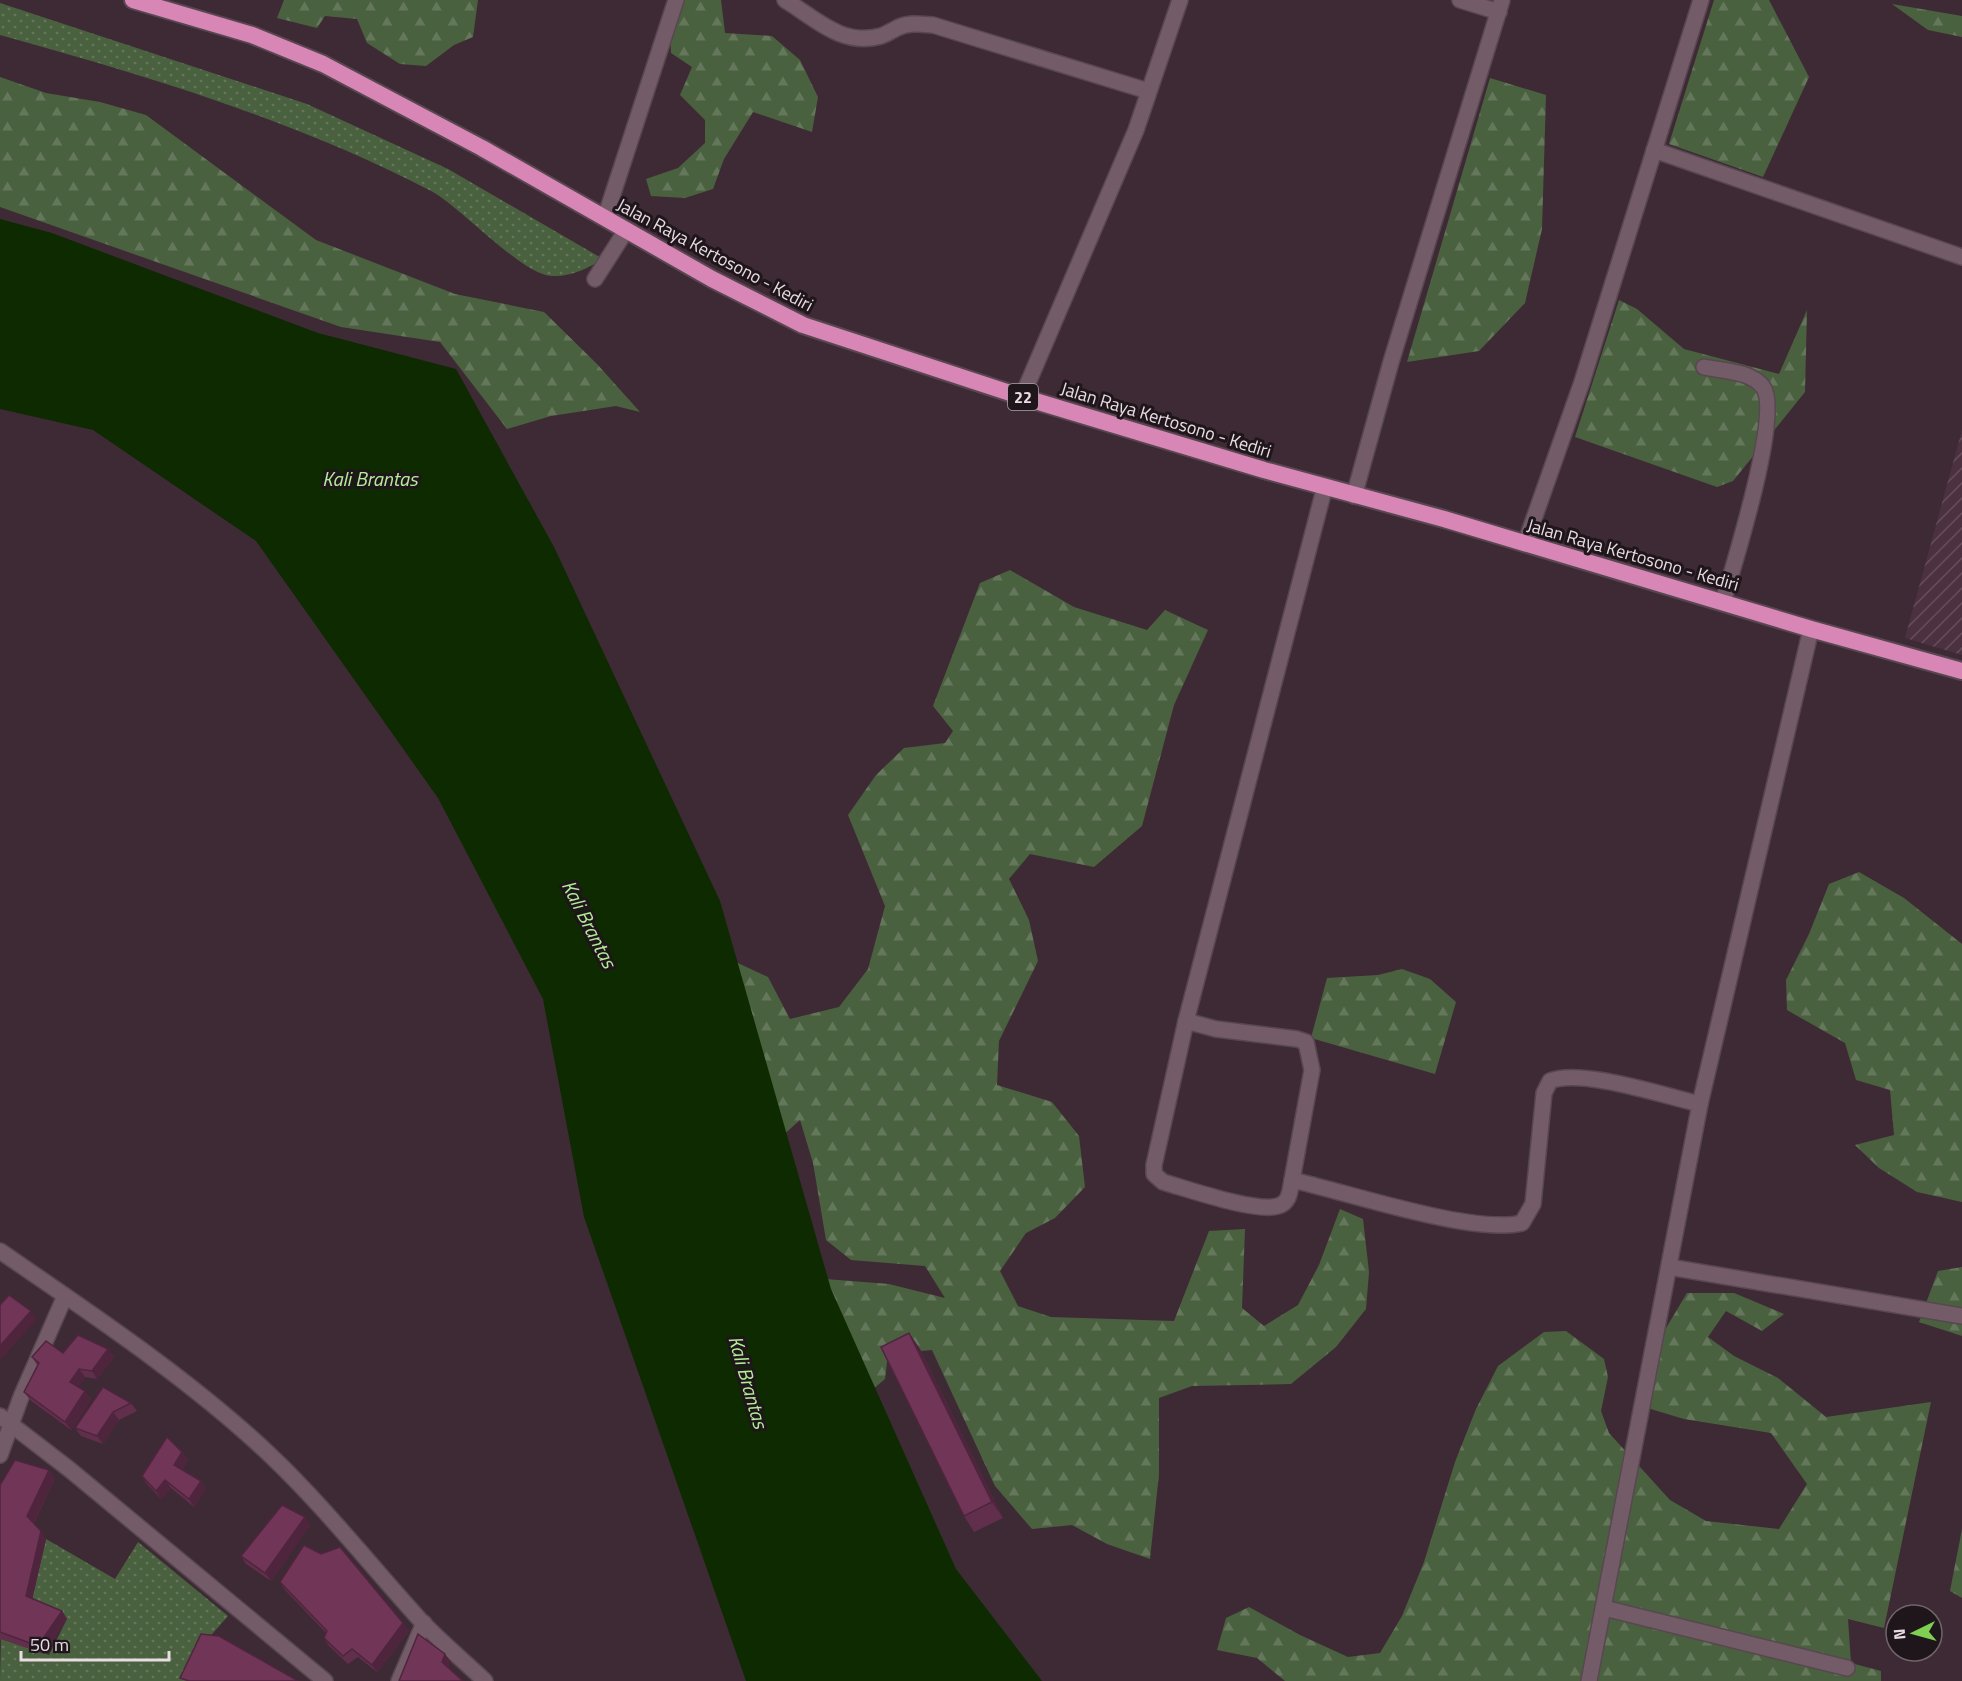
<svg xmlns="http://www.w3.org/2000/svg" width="1962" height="1681" viewBox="0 0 1962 1681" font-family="'Titillium Web',sans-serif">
  <defs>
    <pattern id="industrial-furrows" width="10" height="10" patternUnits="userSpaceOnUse" patternTransform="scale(1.5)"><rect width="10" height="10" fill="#4c3140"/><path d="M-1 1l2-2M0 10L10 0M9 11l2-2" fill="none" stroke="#664e5b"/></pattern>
    <pattern id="grass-dots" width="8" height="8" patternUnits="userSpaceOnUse" patternTransform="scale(1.5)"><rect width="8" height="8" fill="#4a613f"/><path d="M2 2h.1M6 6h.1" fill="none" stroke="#64775b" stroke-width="1.8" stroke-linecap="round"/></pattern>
    <pattern id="forest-firs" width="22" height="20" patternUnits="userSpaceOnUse" patternTransform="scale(1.5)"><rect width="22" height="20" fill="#4a613f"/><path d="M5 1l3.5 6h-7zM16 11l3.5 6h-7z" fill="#64775b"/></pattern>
  </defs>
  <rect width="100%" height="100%" fill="#3e2a35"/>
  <!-- industrial -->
  <polygon fill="url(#industrial-furrows)" points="1962,430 1962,655 1905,638"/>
  <!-- grass -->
  <g fill="url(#grass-dots)">
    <path d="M0 3 307 104 448 169 603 259C588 268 571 277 552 276 523 276 460 206 431 191 295 120 147 76 0 35Z"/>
    <polygon points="46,1539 115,1579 138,1542 228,1616 206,1641 188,1681 0,1681 1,1639 49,1655 67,1619 31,1604"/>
  </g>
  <!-- forest -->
  <g fill="url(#forest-firs)">
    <polygon points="284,0 478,0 473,37 454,45 426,66 400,64 367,43 357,19 325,16 317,28 277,18"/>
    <polygon points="669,0 721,0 725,33 772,36 800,60 818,97 812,132 753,112 724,159 713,189 685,198 651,196 646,179 678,168 705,143 705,120 680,95 692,67 671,53"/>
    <polygon points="1714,0 1769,0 1809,77 1763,177 1669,144"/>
    <polygon points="1892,4 1962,16 1962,37 1928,30"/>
    <polygon points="0,77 46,93 100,102 146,115 316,240 455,294 544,312 597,364 640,412 616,406 551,416 507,429 440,342 341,327 0,207"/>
    <polygon points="1490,78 1546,95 1542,229 1525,303 1479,351 1407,362"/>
    <polygon points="1619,300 1637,309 1684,349 1779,374 1807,310 1805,392 1733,481 1717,487 1575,437"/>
    <polygon points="1010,570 1074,607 1147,630 1165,610 1208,630 1174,705 1142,826 1094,867 1030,854 1009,879 1029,920 1038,961 999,1041 997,1085 1052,1102 1079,1136 1085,1187 1055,1218 1026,1233 1000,1271 1018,1306 1051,1317 1174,1321 1209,1231 1245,1229 1242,1308 1264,1326 1298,1305 1319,1265 1340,1209 1363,1219 1369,1272 1366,1309 1336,1347 1291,1384 1192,1386 1159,1398 1159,1474 1150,1559 1107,1544 1072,1525 1032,1529 995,1486 932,1350 888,1354 885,1379 853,1406 800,1277 889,1284 945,1298 925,1266 851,1260 826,1240 813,1163 800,1120 761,1155 725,957 768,977 790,1019 839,1007 868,969 885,906 848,815 876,775 904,748 945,743 953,731 933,706 980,583"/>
    <polygon points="1859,872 1904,898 1962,944 1962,1202 1917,1192 1879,1168 1855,1145 1894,1135 1890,1090 1856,1080 1845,1043 1787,1010 1786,980 1809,934 1829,884"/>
    <polygon points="1402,969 1430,979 1456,1002 1435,1074 1311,1038 1327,978 1378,975"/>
    <polygon points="1962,1267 1962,1336 1919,1322 1938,1271"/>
    <polygon points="1687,1293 1734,1293 1784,1314 1762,1331 1726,1311 1708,1337 1734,1356 1778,1378 1826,1417 1931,1402 1884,1628 1848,1619 1851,1663 1881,1671 1881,1681 1285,1681 1257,1658 1217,1650 1226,1618 1249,1607 1300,1635 1348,1657 1380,1653 1402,1616 1424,1562 1455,1462 1476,1409 1498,1366 1544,1332 1566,1331 1604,1359 1608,1377 1601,1411 1609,1433 1670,1500 1706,1521 1779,1529 1807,1484 1771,1433 1684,1419 1644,1407 1663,1333"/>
    <polygon points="1962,1529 1962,1598 1950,1591"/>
  </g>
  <!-- water -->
  <polygon fill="#0e2a00" points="0,219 52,233 318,333 456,369 554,547 720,901 831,1289 956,1569 1042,1681 746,1681 584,1217 543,999 438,798 256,541 93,430 0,409"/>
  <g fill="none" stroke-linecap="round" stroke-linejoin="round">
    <defs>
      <g id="minor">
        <path d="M785 0C815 18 842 47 881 36 887 34 891 31 897 28 908 22 921 24 933 25L1148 91"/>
        <polyline points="1460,0 1499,12"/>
        <polyline points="1654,150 1962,257"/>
        <polyline points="605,218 676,0"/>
        <polyline points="595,279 625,232"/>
        <path d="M1704 367C1723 371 1751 371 1763 387 1782 413 1733 567 1723 602"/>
        <polyline points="1022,397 1136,130 1180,0"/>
        <path d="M1325 486 1186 1021 1216 1029 1297 1039 1306 1042 1312 1070 1292 1180C1347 1192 1473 1235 1522 1223L1533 1204 1544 1093 1550 1081C1581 1068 1665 1096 1700 1104"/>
        <polyline points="1354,496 1391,362 1502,0"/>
        <polyline points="1525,544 1582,382 1701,0"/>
        <path d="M1186 1021 1154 1165V1174L1163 1182C1188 1189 1256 1213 1278 1206 1290 1203 1290 1190 1292 1180"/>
        <polyline points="1669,1267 1962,1316"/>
        <polyline points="0,1416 69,1469 325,1681"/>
        <polyline points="0,1455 21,1397 65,1296"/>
        <polyline points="1604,1608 1847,1668"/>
        <polyline points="399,1681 424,1623"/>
        <polyline points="1589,1681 1700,1104 1811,629"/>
      </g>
      <path id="secondary" d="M0 1251C90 1313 190 1379 269 1454 324 1506 371 1566 422 1622 442 1643 464 1661 485 1681"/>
      <polyline id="trunk" points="133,0 252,35 323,64 482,148 712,279 803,325 1022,397 1264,470 1444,519 1811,629 1962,671"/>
    </defs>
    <!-- minor casing -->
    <use href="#minor" stroke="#584750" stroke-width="18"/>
    <!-- secondary casing -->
    <use href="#secondary" stroke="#584750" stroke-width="18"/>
    <!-- trunk casing -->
    <use href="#trunk" stroke="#584750" stroke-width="20"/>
    <!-- minor -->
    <use href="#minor" stroke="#735c68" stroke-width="15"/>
    <!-- secondary -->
    <use href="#secondary" stroke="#735c68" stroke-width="15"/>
    <!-- trunk -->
    <use href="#trunk" stroke="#d886b5" stroke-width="16"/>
  </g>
  <!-- wall -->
  <g fill="#612e4c">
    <polygon points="909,1333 920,1349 1003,1518 974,1532 964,1516"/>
    <polygon points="108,1349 114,1357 97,1379 85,1377 78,1387 91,1399 71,1430 30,1400 24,1392 37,1365 32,1357 63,1353"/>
    <polygon points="131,1403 137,1411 119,1420 103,1444 81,1436 75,1428"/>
    <polygon points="182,1452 188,1459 182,1470 201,1481 206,1489 194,1507 171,1488 161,1499 147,1484 142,1476"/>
    <polygon points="55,1478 34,1523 46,1539 32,1599 62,1611 67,1619 44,1654 1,1639 0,1642 0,1485"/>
    <polygon points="310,1525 271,1581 246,1564 241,1556"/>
    <polygon points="280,1582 409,1631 377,1672 358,1657 348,1664 329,1646 324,1638 326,1633 285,1590"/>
  </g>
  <!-- shaded-wall -->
  <g fill="#4f253e">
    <polygon points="31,1311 37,1319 0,1360 0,1346"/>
    <polygon points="909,1333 920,1349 1003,1518 992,1502"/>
    <polygon points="108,1349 114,1357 97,1379 92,1371"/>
    <polygon points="79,1369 85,1377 76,1390 70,1382"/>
    <polygon points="85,1391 91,1399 71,1430 65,1422"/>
    <polygon points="113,1412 119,1420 103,1444 97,1436"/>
    <polygon points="182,1452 188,1459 180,1473 174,1465"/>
    <polygon points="49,1470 55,1478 33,1524 27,1516"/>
    <polygon points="165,1480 171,1488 161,1499 156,1491"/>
    <polygon points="201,1481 206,1489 194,1507 189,1499"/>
    <polygon points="305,1517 310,1525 271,1581 265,1573"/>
    <polygon points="41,1531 46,1539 31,1604 26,1596"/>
    <polygon points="62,1611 67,1619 44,1654 38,1646"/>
    <polygon points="403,1623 409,1631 377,1672 372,1665"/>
    <polygon points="445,1654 451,1662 447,1670 442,1662"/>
  </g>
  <!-- building -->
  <g fill="#713558" stroke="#4f253e" stroke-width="1.5">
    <polygon points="9,1295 31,1311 0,1346 0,1305"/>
    <polygon points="909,1333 992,1502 964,1516 881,1347"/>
    <polygon points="78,1335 108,1349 92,1371 79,1369 70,1382 85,1391 65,1422 24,1392 39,1363 32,1357 46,1341 63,1353"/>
    <polygon points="103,1387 131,1403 113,1412 97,1436 75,1428"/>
    <polygon points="167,1437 182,1452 174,1465 201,1481 189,1499 165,1480 156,1491 142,1476"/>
    <polygon points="15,1460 49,1470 27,1516 41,1531 26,1596 62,1611 38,1646 0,1632 0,1485"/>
    <polygon points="282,1505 305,1517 265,1573 241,1556"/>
    <polygon points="304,1545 321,1554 340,1547 403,1623 372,1665 352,1649 343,1656 324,1638 327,1631 280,1582"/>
    <polygon points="201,1634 219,1636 298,1681 189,1681 180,1678"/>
    <polygon points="418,1634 445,1654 442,1662 463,1681 399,1681"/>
  </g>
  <g text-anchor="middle" stroke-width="6" stroke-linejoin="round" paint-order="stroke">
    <!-- shield labels -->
    <rect fill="#1f161b" stroke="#aca1a7" stroke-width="1.5" x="1008" y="384" width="30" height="26" rx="4.5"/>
    <g font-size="16" font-weight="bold" fill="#e9dce3">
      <text x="1023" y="403">22</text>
    </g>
    <!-- street labels -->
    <g font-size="18" fill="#e9dce3" stroke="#1f161b">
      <text transform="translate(715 255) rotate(28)" y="6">Jalan Raya Kertosono - Kediri</text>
      <text transform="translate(1166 420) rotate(17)" y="6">Jalan Raya Kertosono - Kediri</text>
      <text transform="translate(1633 555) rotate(16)" y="6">Jalan Raya Kertosono - Kediri</text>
    </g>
    <!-- water labels -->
    <g font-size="20" font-style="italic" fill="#b4ed98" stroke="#1f161b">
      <text x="370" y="486">Kali Brantas</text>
      <text transform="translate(589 924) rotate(63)" y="7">Kali Brantas</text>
      <text transform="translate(748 1382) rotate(74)" y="7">Kali Brantas</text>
    </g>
  </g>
  <!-- north arrow -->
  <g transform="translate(1914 1633) rotate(265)"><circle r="28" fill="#1f161b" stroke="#70656b" stroke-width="1.5"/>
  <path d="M0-4.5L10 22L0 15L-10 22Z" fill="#7fd052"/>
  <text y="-9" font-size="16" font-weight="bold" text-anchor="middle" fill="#e9dce3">N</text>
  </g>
  <!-- scale -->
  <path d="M21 1651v9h148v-9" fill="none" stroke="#e9dce3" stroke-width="3"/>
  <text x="30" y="1651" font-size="18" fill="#e9dce3" stroke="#1f161b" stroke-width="4.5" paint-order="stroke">50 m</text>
</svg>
